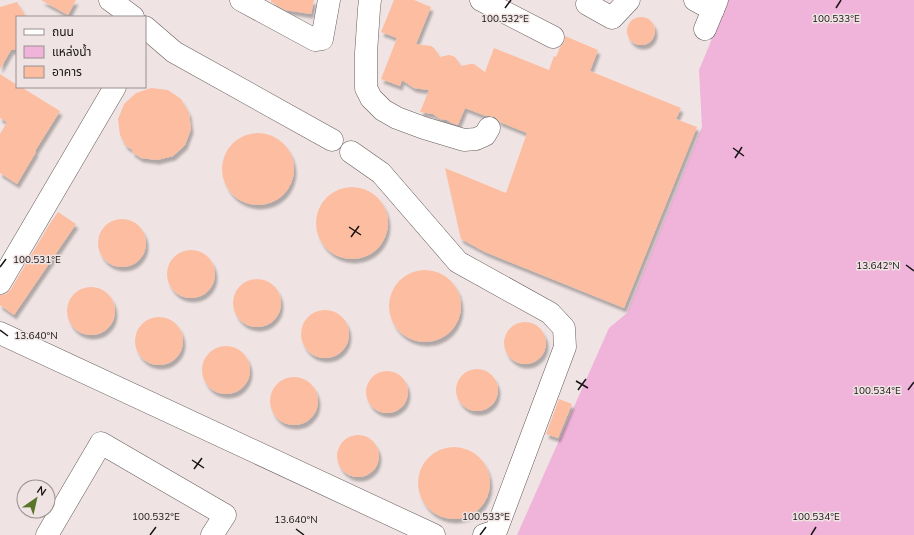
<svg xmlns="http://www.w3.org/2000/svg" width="914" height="535" viewBox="0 0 914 535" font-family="'Nunito Sans','Noto Sans Thai',sans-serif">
  <defs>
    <filter id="shadow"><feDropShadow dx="2.5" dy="4.5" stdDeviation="1" flood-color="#0004"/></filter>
  </defs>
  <rect width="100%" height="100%" fill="#efe4e3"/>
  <!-- water -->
  <polygon fill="#f0b4da" points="728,0 914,0 914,535 517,535 609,328 627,313 702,127 699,70"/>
  <!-- building -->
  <g fill="#fdbda1" filter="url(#shadow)">
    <polygon points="41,0 76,0 68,15"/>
    <polygon points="271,0 314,0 311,14 285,10 271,2"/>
    <polygon points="394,0 414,0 431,7 416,44 431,46 434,48 440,57 449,55 453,56 456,58 461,66 470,64 474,64 485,72 494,48 549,70 554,56 556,57 560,47 564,42 565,36 598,50 590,71 681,108 676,119 697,127 624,308 485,252 461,239 445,168 506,193 527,133 500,122 495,117 489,116 486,116 465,108 458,125 452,123 447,120 440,119 433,114 420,112 429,90 414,88 402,80 400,86 381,79 397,38 381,32"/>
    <polygon points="17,2 26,17 17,17 17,49 11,50 0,69 0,7"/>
    <circle cx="641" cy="31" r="14"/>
    <polygon points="0,74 17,85 17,87 21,87 60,111 35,151 36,152 17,184 0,173 0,134 7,122 0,118"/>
    <polygon points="151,88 168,90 181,99 189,113 191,129 185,145 173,156 157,160 141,158 132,152 133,150 126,146 120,135 118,119 124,104 136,93"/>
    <circle cx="258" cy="169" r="36"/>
    <circle cx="352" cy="223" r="36"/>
    <polygon points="58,212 76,224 14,315 0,305 0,295 6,294 11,289 49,225"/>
    <circle cx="122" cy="243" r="24"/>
    <circle cx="191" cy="274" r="24"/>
    <circle cx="425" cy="306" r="36"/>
    <circle cx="257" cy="303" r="24"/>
    <circle cx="91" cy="311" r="24"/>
    <circle cx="325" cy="334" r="24"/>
    <circle cx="159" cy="341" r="24"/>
    <circle cx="525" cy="343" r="21"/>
    <circle cx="226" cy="370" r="24"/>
    <circle cx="477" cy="390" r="21"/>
    <circle cx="387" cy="392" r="21"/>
    <circle cx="294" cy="401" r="24"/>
    <polygon points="559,399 572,404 558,438 546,434"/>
    <circle cx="358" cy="456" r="21"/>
    <circle cx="454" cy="483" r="36"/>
  </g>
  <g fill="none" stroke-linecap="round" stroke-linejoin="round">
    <defs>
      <g id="minor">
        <polyline points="110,0 133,17"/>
        <polyline points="241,0 315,40 322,39 329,0"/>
        <polyline points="370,0 369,9 366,53 366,88 371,98 383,110 397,118 424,128 464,140 476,139 485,135 489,128"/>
        <polyline points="481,0 553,37"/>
        <polyline points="695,0 713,10"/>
        <polyline points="587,4 612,18 629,0"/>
        <polyline points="145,27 174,52 332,140"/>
        <polyline points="705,29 717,0"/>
        <polyline points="351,152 381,173 458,262 550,313 564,328 565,347 496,531 484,535"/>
        <polyline points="0,283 115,87"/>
        <polyline points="0,333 434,535"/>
        <polyline points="47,535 101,443 225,515 212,535"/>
      </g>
    </defs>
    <!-- minor casing -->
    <use href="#minor" stroke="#655c5b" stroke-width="23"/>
    <!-- minor -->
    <use href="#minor" stroke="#fff" stroke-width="22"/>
  </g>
  <!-- ticks -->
  <path fill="none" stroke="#171313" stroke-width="1.5" d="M505 8 511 0M836 8 841 0M733 148 744 156M735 158 742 147M349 227 361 235M351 237 359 226M906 265 914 271M0 267 6 259M0 330 8 336M576 381 588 388M578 390 586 379M908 390 914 382M192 460 204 468M194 469 202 458M296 529 304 535M150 535 156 527M480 535 486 527M811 535 816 527"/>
  <g font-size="10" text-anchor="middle" fill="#171313" stroke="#efe4e3" stroke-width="3" stroke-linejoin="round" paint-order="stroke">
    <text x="505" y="22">100.532°E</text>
    <text x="836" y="22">100.533°E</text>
    <text x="37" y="263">100.531°E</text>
    <text x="878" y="269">13.642°N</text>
    <text x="36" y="339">13.640°N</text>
    <text x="877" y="394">100.534°E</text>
    <text x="156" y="520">100.532°E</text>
    <text x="486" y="520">100.533°E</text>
    <text x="816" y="520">100.534°E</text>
    <text x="296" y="523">13.640°N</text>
  </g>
  <!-- legend -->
  <rect x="16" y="16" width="130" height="72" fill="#efe4e3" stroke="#999090"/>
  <rect x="24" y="29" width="20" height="6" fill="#ffffff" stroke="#999090"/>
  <text x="52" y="36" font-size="12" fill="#171313">ถนน</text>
  <rect x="24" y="46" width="20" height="12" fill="#f0b4da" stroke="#999090"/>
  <text x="52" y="56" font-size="12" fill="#171313">แหล่งน้ำ</text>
  <rect x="24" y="66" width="20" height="12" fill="#fdbda1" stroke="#999090"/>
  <text x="52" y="76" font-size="12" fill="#171313">อาคาร</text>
  <!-- north arrow -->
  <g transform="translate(36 499) rotate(34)"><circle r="19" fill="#efe4e3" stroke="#999090"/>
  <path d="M0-3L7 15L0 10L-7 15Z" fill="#58752a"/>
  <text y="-6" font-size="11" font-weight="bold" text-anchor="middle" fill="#171313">N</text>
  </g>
</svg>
